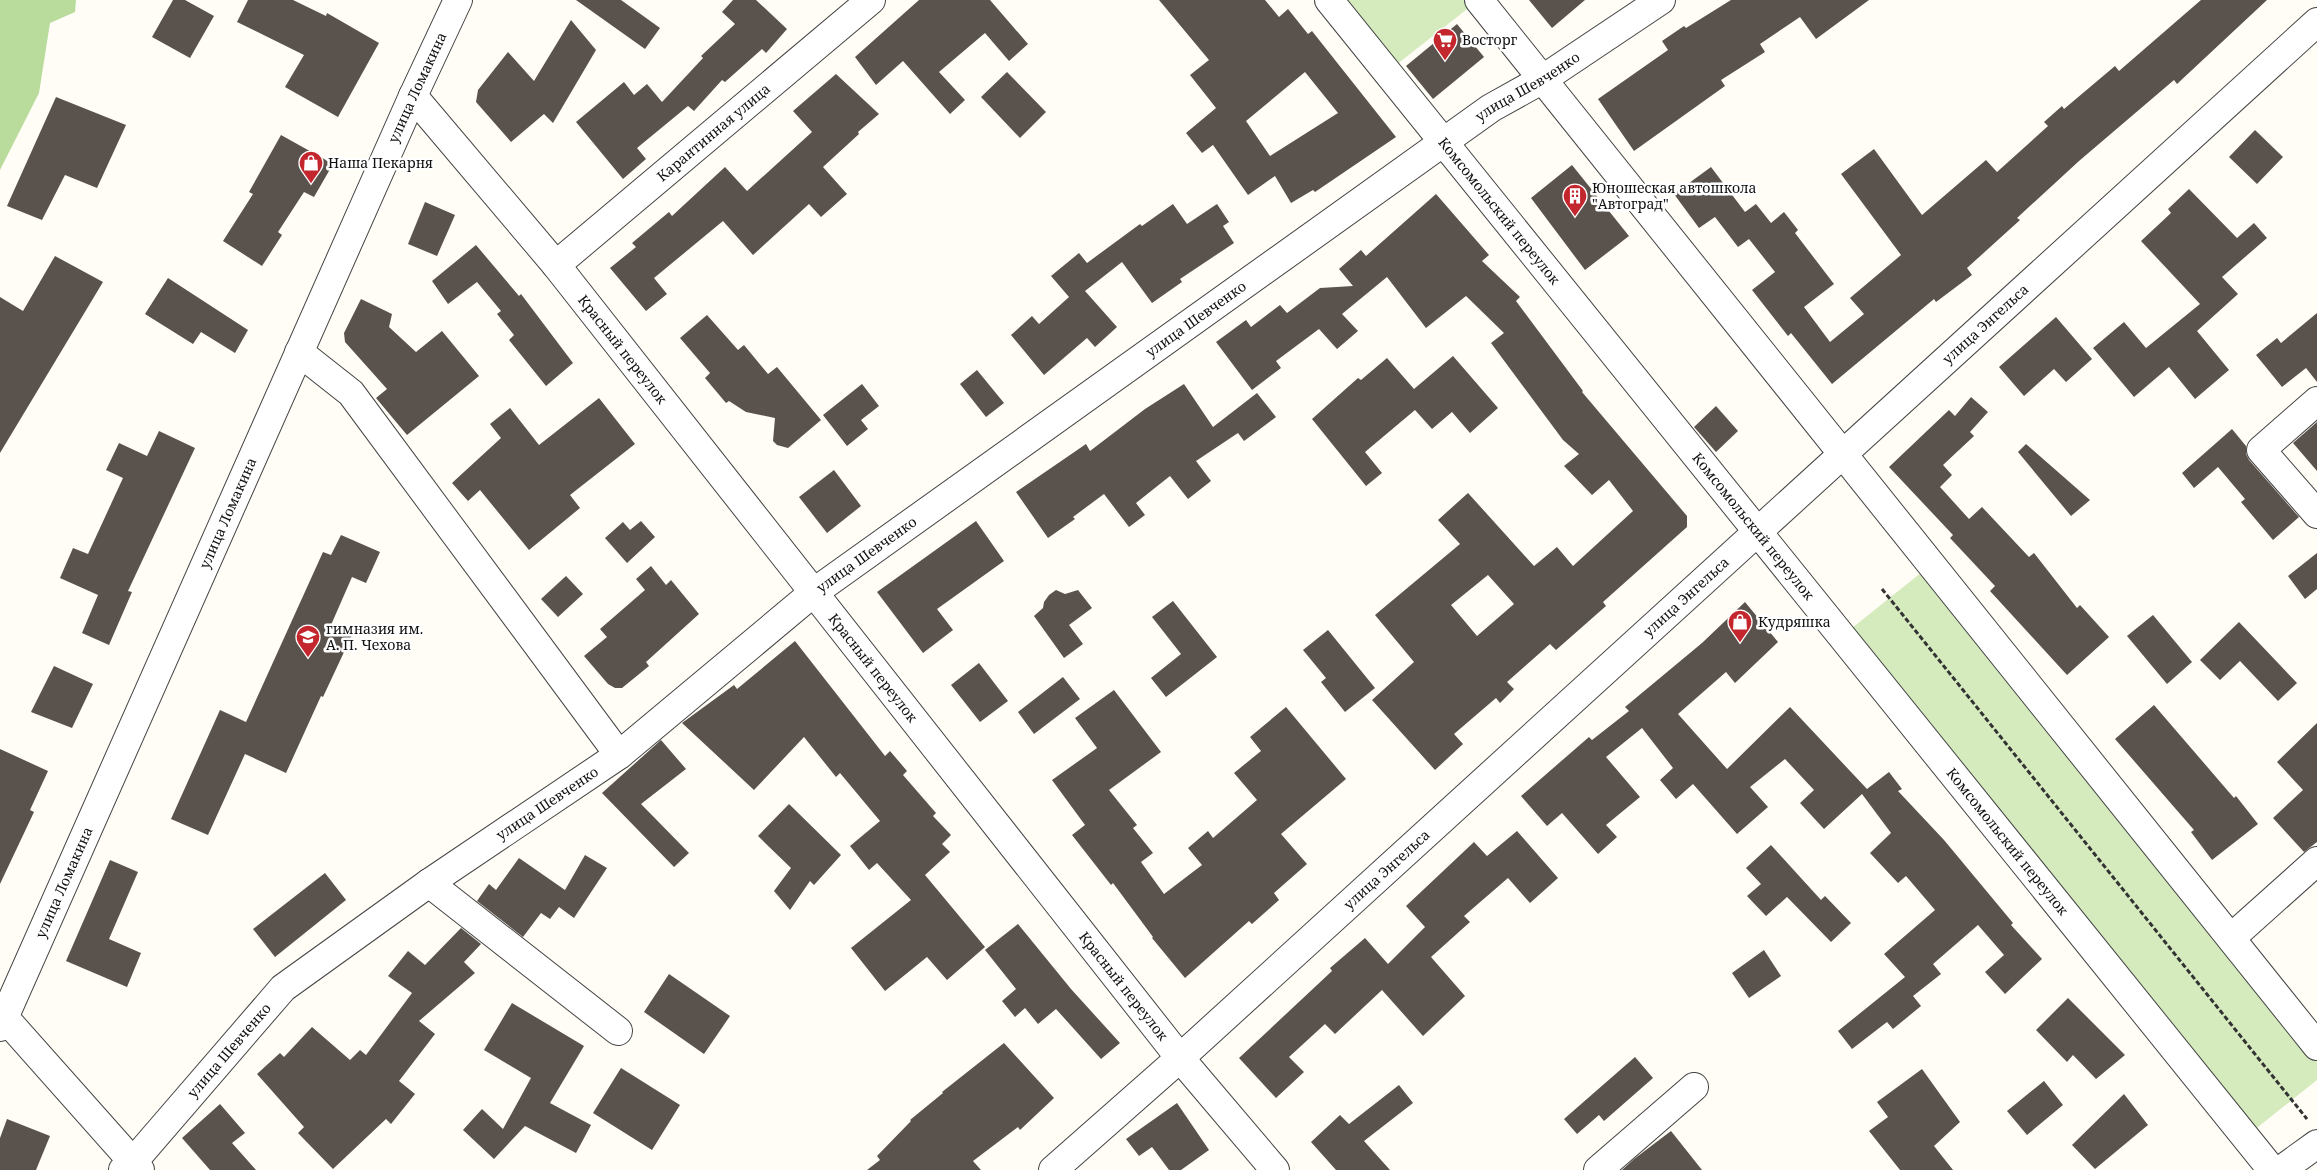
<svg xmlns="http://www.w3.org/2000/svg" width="2317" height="1170" viewBox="0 0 2317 1170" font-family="'Noto Serif',serif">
  <rect width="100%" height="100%" fill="#fffdf5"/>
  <!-- green -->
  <g fill="#d5ebbd">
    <polygon points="1344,0 1466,0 1471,6 1396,65"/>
    <polygon points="1927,568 2317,1058 2317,1080 2253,1131 1852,628"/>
  </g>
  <!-- forest -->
  <polygon fill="#b9dc9c" points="0,0 76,0 75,12 50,23 39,93 0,170"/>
  <!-- building -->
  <g fill="#5a524d" fill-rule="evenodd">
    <polygon points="173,0 185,0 214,16 190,58 152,37"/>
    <polygon points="248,0 293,0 326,16 327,13 379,43 338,117 285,87 304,55 237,22"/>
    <polygon points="576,0 621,0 660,28 645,49"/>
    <polygon points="733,0 756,0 787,29 766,53 762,49 725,82 722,80 694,111 688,106 637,148 646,159 623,179 576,122 624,82 634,95 647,84 662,102 703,58 701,56 735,24 722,12"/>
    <polygon points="919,0 990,0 1028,44 1009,61 985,33 939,72 965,100 950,114 903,61 876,85 855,57"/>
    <path d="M1159 0H1265L1279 17 1288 9 1308 34 1312 31 1396 137 1315 192 1313 190 1291 203 1275 176 1248 195 1213 145 1202 153 1186 133 1216 108 1190 75 1209 60ZM1305 72 1338 113 1270 156 1246 121Z"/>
    <polygon points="1529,0 1585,0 1552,28"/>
    <polygon points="1731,0 1869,0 1816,39 1800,17 1760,44 1765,52 1721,80 1725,86 1634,151 1598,99 1668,50 1662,41 1684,26 1686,28"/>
    <polygon points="2201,0 2267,0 2177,84 2174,80 2079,161 2017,218 2020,220 1967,268 1972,275 1936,302 1934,299 1832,384 1791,333 1788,336 1752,290 1775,272 1749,239 1738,247 1715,217 1699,228 1674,194 1711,167 1745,212 1756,204 1771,223 1784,212 1798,230 1795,233 1834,284 1804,307 1830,342 1864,314 1850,298 1901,255 1841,174 1874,149 1922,215 1986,160 1997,172 2048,126 2044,122 2062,106 2064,109 2115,66 2119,71"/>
    <polygon points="571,20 596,50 553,123 544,114 511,142 476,102 478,90 508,52 534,81"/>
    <polygon points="1457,24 1484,57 1433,99 1406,66"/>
    <polygon points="1007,72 1046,112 1020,138 981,97"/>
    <polygon points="836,74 879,114 858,132 859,134 823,167 847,194 821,217 809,204 753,255 723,221 654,278 667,294 646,311 610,268 636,247 632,243 669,212 672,216 725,167 747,191 812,132 793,111"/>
    <polygon points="56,97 126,125 97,188 65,175 42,220 7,206"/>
    <polygon points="2255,130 2283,157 2257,184 2229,157"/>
    <polygon points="281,135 333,164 314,197 304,192 278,232 282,235 262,266 223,241 253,194 249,192"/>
    <polygon points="1572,165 1629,236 1585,270 1531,198"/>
    <polygon points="2189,189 2237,238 2254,223 2267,238 2222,277 2238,294 2197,331 2229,370 2195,399 2169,367 2134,397 2093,348 2124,322 2146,348 2200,304 2141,241 2171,213 2168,209"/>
    <path d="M1436 194 1489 255 1482 261 1520 297 1516 301 1583 391 1582 392 1687 516V527L1603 602 1606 606 1556 650 1550 644 1507 682 1514 689 1500 703 1496 698 1454 734 1463 744 1435 770 1372 700 1414 662 1375 615 1460 544 1438 520 1468 493 1534 566 1557 547 1573 566 1633 511 1609 480 1592 495 1564 466 1579 454 1563 440 1491 343 1504 333 1466 296 1426 328 1387 277 1342 314 1358 331 1337 349 1319 329 1276 361 1281 368 1252 390 1216 342 1246 320 1251 327 1280 305 1287 313 1320 288 1353 286 1339 269 1361 250 1366 256ZM1488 575 1514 604 1477 636 1451 605Z"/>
    <polygon points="425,202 455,215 437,256 408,244"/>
    <polygon points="1173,204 1187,224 1217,204 1229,222 1223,226 1234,243 1180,279 1182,282 1152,303 1122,262 1085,291 1117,327 1095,347 1087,338 1044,375 1011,335 1032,316 1039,324 1069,297 1051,276 1079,253 1087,263 1140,224 1142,226"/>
    <polygon points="476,245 519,296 521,294 573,363 546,386 509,340 514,335 497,314 501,311 477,282 448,304 432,281"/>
    <polygon points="55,256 103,282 0,453 0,297 23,311"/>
    <polygon points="168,278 248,330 235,353 201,332 193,344 145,314"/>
    <polygon points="361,299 392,314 389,327 416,352 442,331 479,376 407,435 376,398 387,389 345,342 344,333"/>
    <polygon points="2317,313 2317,382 2306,368 2282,387 2256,355 2277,338 2281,343"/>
    <polygon points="707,315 738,350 744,345 768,374 777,367 821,420 788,448 777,445 773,441 775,418 746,412 729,401 726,403 705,378 710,373 680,338"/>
    <polygon points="2056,317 2092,359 2066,382 2054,369 2024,396 1999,367"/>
    <polygon points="1453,356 1498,408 1470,433 1452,412 1432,429 1415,410 1365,452 1382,473 1366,486 1312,419 1358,378 1361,380 1387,358 1414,389"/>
    <polygon points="977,370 1004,403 986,417 960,384"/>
    <polygon points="862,384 879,406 861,420 868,429 847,446 823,415"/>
    <polygon points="1184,384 1213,427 1257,393 1276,417 1244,441 1238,433 1196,461 1211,481 1188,499 1170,476 1136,503 1145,515 1129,527 1104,494 1073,517 1075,519 1048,538 1016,492 1086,444 1090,451 1145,409"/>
    <polygon points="1971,397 1988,412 1970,432 1974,436 1943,465 1952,475 1940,487 1969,519 1982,507 2029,557 2034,553 2077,608 2080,605 2109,637 2067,675 1990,591 1995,586 1950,538 1953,535 1889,467 1949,410 1955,416"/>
    <polygon points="599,398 635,444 570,495 580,508 529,550 480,490 468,501 452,483 501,438 490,424 510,408 539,445"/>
    <polygon points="1716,406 1738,431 1716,452 1694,427"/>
    <polygon points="2317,422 2317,471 2293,443"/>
    <polygon points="2232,429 2246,446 2246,454 2249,460 2299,517 2273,540 2241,502 2245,499 2218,467 2194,488 2182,473"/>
    <polygon points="159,431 195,448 128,591 132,592 109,645 82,633 98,595 60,578 73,548 88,554 123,478 106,470 119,443 147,456"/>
    <polygon points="2026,444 2090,500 2071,516 2018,452"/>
    <polygon points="834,470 861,506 827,533 799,497"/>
    <polygon points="641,521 655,537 627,563 605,538 623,522 630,530"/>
    <polygon points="976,521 1004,561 937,609 953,630 923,653 877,592"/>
    <polygon points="341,535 380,552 366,583 352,577 331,625 352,635 323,697 321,696 286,773 245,754 208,835 171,819 220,710 246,722 323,552 331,555"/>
    <polygon points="2317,553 2317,589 2305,599 2288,576"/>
    <polygon points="651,566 666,585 671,580 699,614 646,662 649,666 622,688 615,688 608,684 584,656 607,637 600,629 645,590 636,579"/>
    <polygon points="566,576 583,594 558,617 541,599"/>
    <polygon points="1056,590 1065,594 1078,590 1092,608 1069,625 1083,644 1064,658 1034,616 1043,608 1044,602 1049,595"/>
    <polygon points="1173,601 1217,657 1166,697 1151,678 1181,654 1152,617"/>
    <polygon points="1745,602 1778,642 1735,683 1726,672 1678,714 1727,769 1790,707 1867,789 1889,772 1902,789 1898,791 1944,840 2013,923 2011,925 2042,959 2005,994 1985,972 2004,955 1978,925 1933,964 1941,974 1913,996 1921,1006 1893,1029 1887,1022 1852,1049 1838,1031 1905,977 1884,954 1935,910 1906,876 1898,883 1870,853 1891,833 1862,794 1824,829 1800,803 1814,790 1785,759 1750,787 1768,807 1737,834 1693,784 1676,799 1660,780 1673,768 1642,728 1606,757 1640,797 1606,825 1617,837 1598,854 1562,813 1547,826 1521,796 1589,737 1592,740 1629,711 1625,707 1702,643"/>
    <polygon points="2153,615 2192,662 2167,684 2127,636"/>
    <polygon points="2239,622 2297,683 2278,701 2240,661 2220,680 2200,660"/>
    <polygon points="1328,630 1375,688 1345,712 1321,682 1326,678 1303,650"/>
    <polygon points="795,641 885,756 890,751 907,771 903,775 936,813 933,816 951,835 942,844 950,852 925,875 985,947 947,980 927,957 885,991 851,948 911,900 877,863 869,870 850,846 880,821 840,773 836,777 804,737 754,790 682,723 734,685 737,689"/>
    <polygon points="979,663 1008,701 980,722 951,685"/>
    <polygon points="54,666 93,684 72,728 31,712"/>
    <polygon points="1063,677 1080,699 1034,734 1018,712"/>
    <polygon points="1114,690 1161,752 1109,790 1137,825 1133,828 1153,853 1141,862 1164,894 1202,865 1188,848 1208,831 1213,838 1257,800 1234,773 1261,751 1250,737 1286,707 1346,779 1281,834 1307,864 1274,893 1279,900 1252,924 1249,921 1185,978 1152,938 1153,937 1113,883 1111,885 1072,835 1085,825 1052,780 1097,748 1075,718"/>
    <polygon points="2154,705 2234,798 2236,796 2258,824 2212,860 2191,832 2194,830 2115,739"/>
    <polygon points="2317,723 2317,842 2304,852 2273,818 2303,790 2277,762"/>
    <polygon points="661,740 686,769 641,804 689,853 674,867 602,793"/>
    <polygon points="0,749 48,771 30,810 34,812 0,884"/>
    <polygon points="789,804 841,855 814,885 810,881 790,910 774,891 791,868 758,836"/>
    <polygon points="1517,831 1558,878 1530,903 1508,878 1464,916 1470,922 1431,957 1465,996 1423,1036 1382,990 1335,1034 1325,1024 1289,1057 1304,1072 1276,1098 1239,1058 1332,971 1330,968 1365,938 1388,964 1425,927 1406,906 1474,842 1487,856"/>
    <polygon points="1771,845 1821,900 1825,896 1851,923 1831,942 1787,897 1766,916 1747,896 1761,884 1746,868"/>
    <polygon points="585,855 607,868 574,918 559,907 550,919 541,913 523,937 477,901 489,884 496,890 519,858 565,890"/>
    <polygon points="110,860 138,872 109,939 141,953 127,987 66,961"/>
    <polygon points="325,873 346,900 275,957 253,929"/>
    <polygon points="1018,924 1071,989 1120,1043 1101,1059 1056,1009 1038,1024 1025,1008 1015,1017 1002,1001 1016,989 985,950"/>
    <polygon points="461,928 481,944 464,962 475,973 419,1021 435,1034 399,1081 415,1094 391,1124 386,1119 333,1169 298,1133 304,1127 257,1074 280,1053 284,1057 312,1027 350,1060 360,1050 366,1055 412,993 388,976 408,951 425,965"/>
    <polygon points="1764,950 1781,976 1749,998 1732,973"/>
    <polygon points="669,974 730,1016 704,1054 644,1012"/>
    <polygon points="2068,998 2125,1055 2096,1079 2073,1055 2067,1062 2036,1030"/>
    <polygon points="512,1003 584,1046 550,1103 591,1125 576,1153 525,1126 494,1159 463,1130 482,1109 503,1129 531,1078 484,1050"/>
    <polygon points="1004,1043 1054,1098 1020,1130 1018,1127 973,1161 981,1170 867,1170 880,1160 877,1156 911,1121 910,1120 943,1093 942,1092"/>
    <polygon points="1635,1057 1653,1078 1604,1121 1599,1115 1577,1134 1564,1119"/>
    <polygon points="621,1068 680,1105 652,1150 593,1113"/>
    <polygon points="1922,1069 1960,1122 1934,1146 1953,1170 1900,1170 1869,1131 1888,1117 1877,1102"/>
    <polygon points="2044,1081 2063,1105 2027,1135 2007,1111"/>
    <polygon points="1399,1085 1413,1103 1364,1141 1390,1170 1336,1170 1311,1142 1340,1115 1349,1124"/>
    <polygon points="2124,1094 2148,1125 2095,1169 2072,1145"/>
    <polygon points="1177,1103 1209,1150 1181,1170 1169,1170 1152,1147 1139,1156 1126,1139"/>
    <polygon points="220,1104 245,1133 232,1143 256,1170 210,1170 182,1138"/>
    <polygon points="7,1119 50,1136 36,1170 0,1170 0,1138"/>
    <polygon points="1671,1131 1702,1170 1622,1170 1634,1159"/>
  </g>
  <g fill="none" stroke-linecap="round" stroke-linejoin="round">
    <defs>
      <g id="minor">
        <path id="s1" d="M1329 0 2272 1170"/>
        <polyline points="1479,0 2317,1046"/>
        <path id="s2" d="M413 96 556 265 1180 1058 1275 1170"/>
        <path id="s3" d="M556 265 871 0"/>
        <polyline points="299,352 351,393 619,755"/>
        <polyline points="2317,401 2261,450 2317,514"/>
        <polyline points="429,883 618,1031"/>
        <polyline points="2231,938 2317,861"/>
        <polyline points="4,1017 140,1170"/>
        <path id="s4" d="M0 1027 413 96 458 0"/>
        <path id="s5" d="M123 1170 133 1162 283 988 429 883 619 755 813 593 1491 108 1543 79 1661 0"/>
        <path id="s6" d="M1053 1170 1180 1058 2317 22"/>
        <polyline points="1598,1170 1694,1087"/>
        <polyline points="2281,1170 2317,1144"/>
      </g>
    </defs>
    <!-- minor casing -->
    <use href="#minor" stroke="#444" stroke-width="30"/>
    <!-- path -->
    <polyline stroke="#333" stroke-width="3" stroke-dasharray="5 2.5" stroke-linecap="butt" points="1882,589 2307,1119"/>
    <!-- minor -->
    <use href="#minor" stroke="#fff" stroke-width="28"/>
  </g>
  <!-- icons -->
  <defs>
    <symbol id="supermarket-pin" viewBox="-11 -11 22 30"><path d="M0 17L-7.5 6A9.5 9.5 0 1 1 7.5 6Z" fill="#c4262e" stroke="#fff"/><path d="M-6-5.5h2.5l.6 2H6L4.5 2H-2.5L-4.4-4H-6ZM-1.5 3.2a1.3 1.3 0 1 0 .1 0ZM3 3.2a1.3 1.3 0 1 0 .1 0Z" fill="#fff"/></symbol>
    <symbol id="shop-pin" viewBox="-11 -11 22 30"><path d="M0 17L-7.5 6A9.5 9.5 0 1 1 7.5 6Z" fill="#c4262e" stroke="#fff"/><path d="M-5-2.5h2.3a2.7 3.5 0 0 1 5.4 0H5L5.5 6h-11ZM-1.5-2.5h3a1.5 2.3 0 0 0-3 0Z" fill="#fff"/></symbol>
    <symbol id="building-pin" viewBox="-11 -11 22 30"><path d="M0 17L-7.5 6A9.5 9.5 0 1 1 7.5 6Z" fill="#c4262e" stroke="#fff"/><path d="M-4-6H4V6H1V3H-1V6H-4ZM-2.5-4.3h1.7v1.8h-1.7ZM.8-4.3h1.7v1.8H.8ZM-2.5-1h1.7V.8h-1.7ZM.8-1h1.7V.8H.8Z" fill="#fff"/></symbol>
    <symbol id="school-pin" viewBox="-11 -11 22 30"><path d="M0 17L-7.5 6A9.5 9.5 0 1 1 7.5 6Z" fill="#c4262e" stroke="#fff"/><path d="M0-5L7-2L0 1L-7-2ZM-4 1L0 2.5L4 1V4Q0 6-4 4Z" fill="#fff"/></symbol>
  </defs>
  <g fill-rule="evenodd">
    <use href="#supermarket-pin" x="1431" y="26" width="28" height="38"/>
    <use href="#shop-pin" x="297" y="149" width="28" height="38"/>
    <use href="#building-pin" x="1561" y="182" width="28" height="38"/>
    <use href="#shop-pin" x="1726" y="608" width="28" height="38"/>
    <use href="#school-pin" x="294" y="623" width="28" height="38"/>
  </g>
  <g text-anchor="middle" stroke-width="5" stroke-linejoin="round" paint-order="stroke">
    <!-- poi labels -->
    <g font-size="14" fill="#111" stroke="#fff" text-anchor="start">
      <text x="1462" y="45">Восторг</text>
      <text x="328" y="168">Наша Пекарня</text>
      <text x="1592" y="193">Юношеская автошкола<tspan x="1592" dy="16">"Автоград"</tspan></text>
      <text x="1758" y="627">Кудряшка</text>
      <text x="326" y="634">гимназия им.<tspan x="326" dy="16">А. П. Чехова</tspan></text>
    </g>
    <!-- street labels -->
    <g font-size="14" fill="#111" stroke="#fff">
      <text dy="5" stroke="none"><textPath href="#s5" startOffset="1780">улица Шевченко</textPath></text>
      <text dy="5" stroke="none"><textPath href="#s4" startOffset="1028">улица Ломакина</textPath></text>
      <text dy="5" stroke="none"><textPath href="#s3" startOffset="206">Карантинная улица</textPath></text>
      <text dy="5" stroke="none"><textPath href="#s1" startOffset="271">Комсомольский переулок</textPath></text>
      <text dy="5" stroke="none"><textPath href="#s5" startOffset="1375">улица Шевченко</textPath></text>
      <text dy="5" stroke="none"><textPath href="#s6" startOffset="1259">улица Энгельса</textPath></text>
      <text dy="5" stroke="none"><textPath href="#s2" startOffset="329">Красный переулок</textPath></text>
      <text dy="5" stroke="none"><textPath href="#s4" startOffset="562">улица Ломакина</textPath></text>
      <text dy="5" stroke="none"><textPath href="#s1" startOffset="676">Комсомольский переулок</textPath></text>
      <text dy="5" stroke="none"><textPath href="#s5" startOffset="970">улица Шевченко</textPath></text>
      <text dy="5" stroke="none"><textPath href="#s6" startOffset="854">улица Энгельса</textPath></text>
      <text dy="5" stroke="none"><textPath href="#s2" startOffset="734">Красный переулок</textPath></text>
      <text dy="5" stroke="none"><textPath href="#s5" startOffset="565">улица Шевченко</textPath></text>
      <text dy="5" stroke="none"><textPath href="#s1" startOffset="1081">Комсомольский переулок</textPath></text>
      <text dy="5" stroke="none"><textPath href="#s6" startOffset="449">улица Энгельса</textPath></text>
      <text dy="5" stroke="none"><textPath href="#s4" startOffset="158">улица Ломакина</textPath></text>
      <text dy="5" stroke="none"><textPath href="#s2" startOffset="1139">Красный переулок</textPath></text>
      <text dy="5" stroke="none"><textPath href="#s5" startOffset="160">улица Шевченко</textPath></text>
    </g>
  </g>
</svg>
